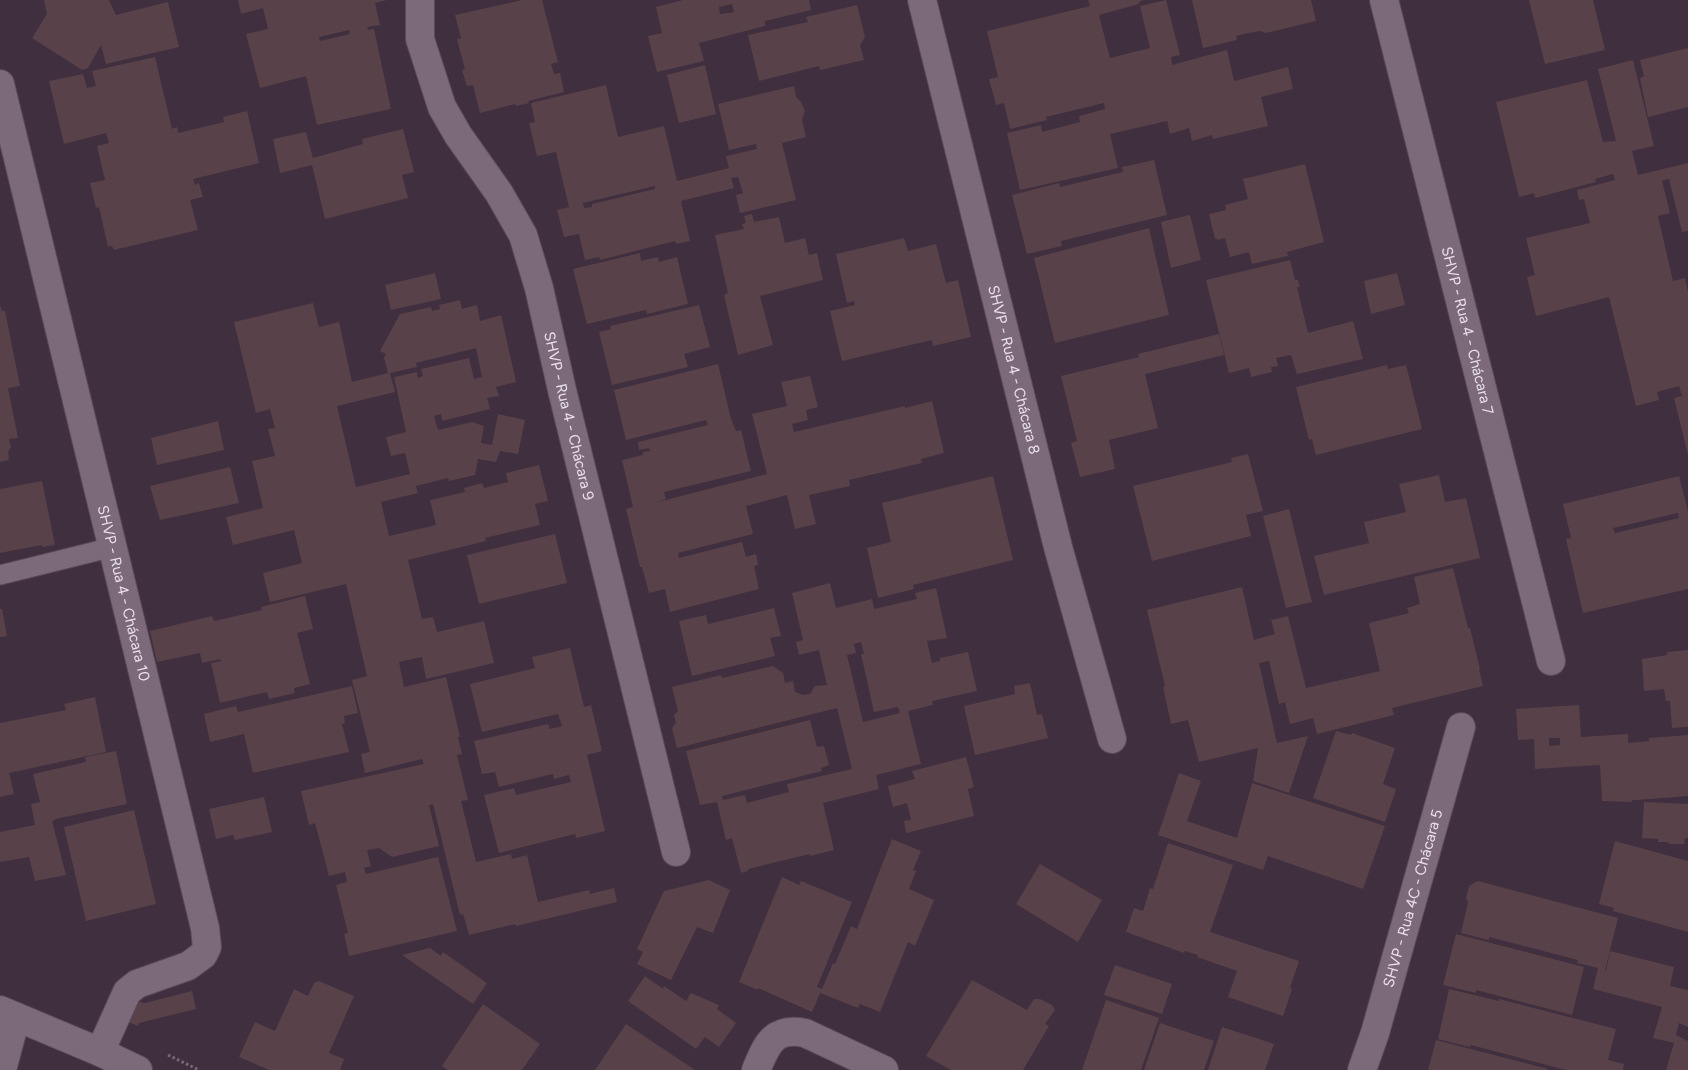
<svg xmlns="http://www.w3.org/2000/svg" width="1688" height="1070" viewBox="0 0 1688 1070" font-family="Figtree,sans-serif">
  <rect width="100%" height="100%" fill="#402f3f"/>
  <!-- building -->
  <g fill="#584149" fill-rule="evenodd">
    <polygon points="44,0 109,0 116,15 168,2 179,47 106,64 101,45 88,68 82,70 32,38 47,14"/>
    <path d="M238 0H387L375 3 380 25 367 27 368 30 374 29 391 109 317 125 306 76 260 88 246 34 268 29 263 8 241 14ZM349 30 350 34 320 41 319 37Z"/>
    <polygon points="522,0 542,0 558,62 551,64 554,74 560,73 564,92 528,101 529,103 516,106 515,104 480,113 473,85 467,86 462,70 465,69 457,39 461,38 455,15"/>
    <path d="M683 0H809L811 10 765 21V26L699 43 704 61 657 72 648 36 662 33 656 7ZM732 4 734 12 720 14 719 7Z"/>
    <polygon points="1088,0 1144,0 1139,2 1139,4 1099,15 1110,58 1150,48 1140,6 1166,0 1180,55 1171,57 1172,65 1227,50 1234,81 1288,67 1293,89 1261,97 1268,126 1213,139 1212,135 1192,141 1189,128 1170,134 1167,121 1110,134 1118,168 1020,190 1007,133 1041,125 1042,132 1080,122 1079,116 1105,109 1104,103 1046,117 1047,120 1010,129 1004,103 996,105 989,79 998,77 987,31 1090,6"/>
    <polygon points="1192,0 1311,0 1316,21 1266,33 1260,31 1244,34 1236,36 1237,40 1203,48"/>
    <polygon points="1529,0 1593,0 1605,50 1545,64"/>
    <polygon points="857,5 865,37 860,45 864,60 820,70 819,66 759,81 748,35 808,22 806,17"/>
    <polygon points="1688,48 1688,107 1648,117 1640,78 1644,76 1640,60"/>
    <polygon points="155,57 172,129 177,127 178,133 224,122 223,117 247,111 259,163 193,179 195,185 199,183 203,197 190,200 198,230 114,250 112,246 108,247 99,207 96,208 90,183 105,180 97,146 109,143 106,133 64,144 49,81 83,74 87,88 96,86 92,71"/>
    <polygon points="1633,60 1654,146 1632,151 1638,175 1688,163 1688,231 1682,232 1669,179 1662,181 1670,213 1658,216 1673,281 1685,278 1688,292 1688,455 1674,398 1682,396 1679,386 1657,392 1659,400 1636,406 1609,297 1536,316 1527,277 1535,275 1526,238 1590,223 1584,199 1579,200 1577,190 1615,180 1613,174 1595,179 1596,182 1535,198 1534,193 1519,197 1496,102 1587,80 1603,142 1616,141 1598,69"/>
    <polygon points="705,65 716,114 679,123 667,75"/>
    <path d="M606 85 618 137 664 126 677 181 729 168 726 156 757 149 756 144 729 150 718 104 794 86 796 97 801 102 805 111 802 120 806 137 782 143 796 200 740 213 736 195 743 193 738 177 731 178 734 188 681 201 690 241 676 244 675 241 600 260 599 257 585 260 579 234 564 237 557 210 569 207 558 161 556 152 537 156 529 123 535 122 531 103ZM655 186V189L592 204V207L584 208 583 203Z"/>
    <polygon points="403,129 414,172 402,175 408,198 325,219 312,165 280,173 273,139 306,132 313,158 363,144 362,139"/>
    <polygon points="1154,160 1167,215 1061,241 1062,246 1027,254 1012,195 1059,183 1060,187 1123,172 1122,167"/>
    <polygon points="1305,164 1324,242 1287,252 1288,256 1252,264 1249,252 1230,257 1225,238 1217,240 1217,238 1215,239 1209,214 1226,210 1225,205 1248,199 1243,179"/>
    <polygon points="752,214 754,222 779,217 785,243 805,238 809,255 817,253 823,280 760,296 773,345 738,355 724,295 728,293 715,235 744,229 742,224 746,223 744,216"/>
    <polygon points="1190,215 1201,260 1171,268 1161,222"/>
    <polygon points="1149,228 1169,315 1055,343 1034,258"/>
    <polygon points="904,238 908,251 936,244 946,283 958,280 971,337 933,346 932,340 842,361 830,311 855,305 854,301 847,303 836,254"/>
    <polygon points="640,253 641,261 658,257 659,262 677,257 688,304 647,314 646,310 587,324 573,269"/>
    <polygon points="1290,260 1295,280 1298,280 1300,287 1297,287 1308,333 1353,321 1363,359 1297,374 1291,355 1276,358 1278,366 1271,367 1272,372 1251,377 1249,368 1229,373 1206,280"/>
    <polygon points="435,273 441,299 391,310 385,285"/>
    <polygon points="1397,273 1405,305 1371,314 1364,281"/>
    <path d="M460 300 462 309 477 305 480 321 501 315 516 382 496 387 499 396 487 398 490 409 442 421 441 414 434 416 438 430 472 422 484 426 481 443 492 445 498 414 525 420 518 454 500 451 496 462 478 459 475 475 449 481 448 478 416 486 418 493 381 502 389 536 436 525 430 500 465 492 464 488 482 483 484 488 508 482 506 473 539 465 548 501 535 504 540 525 485 538 486 541 408 560 422 619 433 617 437 632 484 621 494 663 426 679 422 657 399 662 404 687 446 677 460 737H458L462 754 457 755 468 800 461 801 476 862 511 854 512 859 527 855 538 902 589 890 590 894 614 888 617 902 516 926 515 924 469 935 463 914 460 915 433 804 429 805 439 846 392 857 379 848 367 850 371 866 364 868 366 874 438 857 457 931 349 956 344 934 348 933 336 885 347 882 345 872 329 876 315 823 309 825 301 791 424 764 422 759 365 773 361 754 370 752 352 680 367 676 346 584 270 602 263 573 302 563 294 530 233 545 226 517 263 508 252 461 275 456 268 429 275 428 270 409 256 413 234 322 313 303 319 327 339 322 352 382 388 373 384 358 386 354 380 351 400 314 431 307 432 311 440 309 439 305ZM476 348 482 377 474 379 469 358 421 369 423 376 418 378 417 372 394 377 406 432 386 437 391 456 405 453 410 474 356 487 337 406 395 392 390 373 417 367 416 363Z"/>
    <polygon points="0,305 2,311 5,311 20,386 8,388 18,438 9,439 11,448 9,449 9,451 8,451 9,460 0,462"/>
    <polygon points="699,305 710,347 684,354 688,367 612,385 599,332 611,329 610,326"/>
    <polygon points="1219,334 1224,355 1145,374 1158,428 1109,440 1115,469 1080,477 1071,443 1077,441 1061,376 1139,357 1138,354"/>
    <polygon points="718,364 731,419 736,431 741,430 751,471 664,492 666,499 654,503 767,474 752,414 787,406 781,382 810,376 818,407 806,410 808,420 792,424 794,432 905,406 905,408 932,401 944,453 921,459 922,463 849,480 850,486 809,495 816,524 795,529 787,495 746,506 753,534 678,553 679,558 742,542 746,557 756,554 758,565 754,566 759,589 670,612 665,589 649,593 642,567 640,567 626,509 633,507 622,460 643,455 643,452 650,451 649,448 639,450 638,442 708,425 706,420 626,440 614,390"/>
    <polygon points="1387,365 1388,369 1406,365 1422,429 1316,455 1312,439 1309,440 1296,387"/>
    <polygon points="218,421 224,450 157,465 151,438"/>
    <polygon points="1248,454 1263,511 1246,515 1251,536 1152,561 1133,486 1232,462 1231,458"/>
    <polygon points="230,467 239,503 160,520 150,486"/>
    <polygon points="1439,475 1445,502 1466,498 1480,558 1324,595 1314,556 1369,543 1364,522 1406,512 1399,484"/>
    <polygon points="993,476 1013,560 913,585 914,589 878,598 867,548 891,542 882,503"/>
    <path d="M1679 476 1688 511V589L1583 613 1566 539 1571 538 1563 504ZM1678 513 1679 518 1615 533 1613 528Z"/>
    <polygon points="42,481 55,545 42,547 42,545 0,553 0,489"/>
    <polygon points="1289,509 1312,602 1286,608 1263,516"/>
    <polygon points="555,534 567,583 479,604 467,555"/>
    <polygon points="1453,568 1468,628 1470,628 1480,669 1479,669 1483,686 1392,708 1394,715 1317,734 1313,718 1290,724 1285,702 1279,704 1269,661 1259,663 1277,743 1308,736 1289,793 1253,781 1258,748 1199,762 1188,720 1171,724 1163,687 1165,686 1147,610 1242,587 1254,640 1275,634 1271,620 1288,616 1306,688 1380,671 1369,623 1409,613 1407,608 1420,604 1414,577"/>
    <path d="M830 583 836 608 872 599 874 609 917 599 915 593 936 588 947 638 927 641 932 663 940 661V658L968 652 977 691 932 701 933 705 908 711 921 764 876 775 879 789 823 803 834 850 810 856V854L748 869V871L741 873 732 838 726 840 717 802 700 805 686 751 810 720 817 747 824 746 829 765 821 768 822 771 722 796 723 800 745 795 747 803 789 792 787 784 852 769 837 708 677 748 672 728 676 723 674 715 678 711 672 687 721 675 722 678 773 666 783 673 785 683 793 681 795 692 803 695 810 694 815 686 827 685 819 650 799 655 796 642 803 640 792 593ZM861 642 864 654H861L874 712 898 707 900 713 863 722 847 655 856 653 854 644Z"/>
    <polygon points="305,596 313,629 297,633 310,684 294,688 295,693 269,699 267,692 220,703 211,663 221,661 220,659 202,663 200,653 157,662 150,631 212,616 214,621 262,610 261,607"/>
    <polygon points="774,608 781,636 770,638 775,656 692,676 679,621 706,615 708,624"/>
    <polygon points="0,609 2,609 7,636 0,637"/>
    <polygon points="570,648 584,707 591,705 602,751 587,755 605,831 576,838 575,834 499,853 484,795 514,788 516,795 571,782 569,775 554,779 553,774 499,787 495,772 482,774 474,741 548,724 550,729 562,726 558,714 482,732 470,684 535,668 532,657"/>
    <polygon points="1688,650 1688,727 1672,728 1670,701 1666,701 1664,689 1644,691 1642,659 1667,655 1667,652"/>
    <polygon points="1030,683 1037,715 1042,714 1048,738 975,755 964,706 1015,694 1014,686"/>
    <polygon points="352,686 358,713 344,716 345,723 342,724 349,752 253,773 244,734 210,742 204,714 236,706 238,712"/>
    <polygon points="95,697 106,752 9,773 14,794 0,797 0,723 66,710 64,704"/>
    <path d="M1579 705 1581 737 1628 734V743L1649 741V738L1688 735V796L1636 800H1632V802L1602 801 1600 765 1535 769 1534 739 1518 740 1516 709ZM1549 738H1560V745L1549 746Z"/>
    <polygon points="1336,731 1351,735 1352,733 1395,748 1383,784 1396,789 1385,822 1313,798"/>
    <polygon points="116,751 127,804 55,819 55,820 52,821 66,875 35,881 29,857 0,862 0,832 35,825 31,804 40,802 33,774 86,762 85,757"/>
    <polygon points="966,757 974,787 968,789 974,816 906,833 904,821 911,820 907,803 893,807 888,786 915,779 912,771"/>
    <polygon points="1179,773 1201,781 1187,821 1237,838 1252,783 1385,826 1363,889 1268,856 1263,870 1158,835"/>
    <polygon points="264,797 272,832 235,840 233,835 216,839 209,809"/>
    <polygon points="1644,802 1688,804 1688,838 1685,838 1684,844 1668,844 1669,842 1658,842 1658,839 1642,838"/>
    <polygon points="134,810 156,904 86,921 64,827"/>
    <polygon points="892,839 921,851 913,870 916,871 909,889 934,900 915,946 908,942 880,1012 860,1004 858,1008 820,993 812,1012 758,988 758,990 739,982 782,877 799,885 801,881 852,902 817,987 822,989 833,963 835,964 851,926 857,929"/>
    <polygon points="1615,841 1688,861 1688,932 1613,911 1614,908 1599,904"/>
    <polygon points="1168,843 1233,865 1210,932 1299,961 1290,988 1292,989 1283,1016 1228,997 1237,971 1197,957 1198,955 1185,951 1184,953 1126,932 1134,908 1143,911 1150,888 1153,889"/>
    <polygon points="1040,864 1102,900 1078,942 1016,904"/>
    <polygon points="709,880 730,890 713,933 697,927 671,980 637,964 643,952 637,949 664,891"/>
    <polygon points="1478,881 1618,918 1605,970 1606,970 1610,951 1674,967 1670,986 1688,990 1688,1027 1679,1023 1676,1035 1688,1041 1688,1070 1666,1070 1674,1043 1653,1038 1662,1007 1593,989 1598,968 1577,963 1578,960 1489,937 1489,940 1461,933 1468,902 1466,898 1469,886"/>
    <polygon points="1456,934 1584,967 1572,1015 1476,990 1476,993 1443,985"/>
    <polygon points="430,948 441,956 443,952 487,983 473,1004 402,955"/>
    <polygon points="1115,965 1172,984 1162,1014 1104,995"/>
    <polygon points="645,976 663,989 664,986 686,1001 691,993 719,1005 717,1009 736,1023 719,1047 705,1037 696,1049 628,1001"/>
    <polygon points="972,980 1027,1010 1034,999 1040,999 1052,1005 1055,1010 1045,1024 1049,1026 1023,1070 951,1070 926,1056"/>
    <polygon points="319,981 354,996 329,1053 344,1059 340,1070 269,1070 239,1057 255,1022 275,1031 294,989 308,996 314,983"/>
    <polygon points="1449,989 1499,1001 1499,999 1616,1029 1608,1060 1624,1064 1623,1070 1566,1070 1471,1045 1470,1047 1438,1039"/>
    <polygon points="192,991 196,1009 139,1023 138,1026 103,1012 109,996 145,1003"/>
    <polygon points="1106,1000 1159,1018 1141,1070 1082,1070"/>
    <polygon points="483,1004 540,1044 522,1070 448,1070 442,1066"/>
    <polygon points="1160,1023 1214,1041 1204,1070 1144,1070"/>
    <polygon points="626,1024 695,1070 595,1070"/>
    <polygon points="1222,1027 1274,1044 1265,1070 1208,1070"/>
    <polygon points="1436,1040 1548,1069 1548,1070 1428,1070"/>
  </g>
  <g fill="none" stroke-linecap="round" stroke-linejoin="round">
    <defs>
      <polyline id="service" points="0,575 113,547"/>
      <g id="minor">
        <path id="s1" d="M420 0V39L442 107 458 135 499 193 523 235 539 288 562 390 676 852"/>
        <path id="s2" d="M922 0 1058 547 1112 739"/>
        <path id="s3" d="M1384 0 1551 661"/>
        <path id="s4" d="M0 84 205 928 207 947 203 955 188 966 137 984 127 992 100 1052"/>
        <polyline points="2,1070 16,1017"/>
        <path d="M756 1070C767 1044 773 1027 805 1033L884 1070"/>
        <path id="s5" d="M1362 1070 1375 1033 1461 727"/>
      </g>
      <polyline id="tertiary" points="0,1010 100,1052 138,1070"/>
    </defs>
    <!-- service casing -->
    <use href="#service" stroke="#594b59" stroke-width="21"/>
    <!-- minor casing -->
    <use href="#minor" stroke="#594b59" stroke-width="30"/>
    <!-- tertiary casing -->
    <use href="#tertiary" stroke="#594b59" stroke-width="30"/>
    <!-- path -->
    <polyline stroke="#796a78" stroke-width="3" stroke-dasharray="2.5 2.5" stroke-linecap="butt" points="168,1055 199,1070"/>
    <!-- service -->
    <use href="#service" stroke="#7c6a7b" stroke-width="19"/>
    <!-- minor -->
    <use href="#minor" stroke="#7c6a7b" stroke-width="28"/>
    <!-- tertiary -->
    <use href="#tertiary" stroke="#7c6a7b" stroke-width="28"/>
  </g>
  <g text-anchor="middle" stroke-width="4.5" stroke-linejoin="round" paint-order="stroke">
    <!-- street labels -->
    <g font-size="15" fill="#ebe0ea" stroke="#221a22">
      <text dy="5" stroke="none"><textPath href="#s3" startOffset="341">SHVP - Rua 4 - Chácara 7</textPath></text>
      <text dy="5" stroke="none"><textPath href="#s2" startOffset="381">SHVP - Rua 4 - Chácara 8</textPath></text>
      <text dy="5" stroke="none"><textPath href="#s1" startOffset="449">SHVP - Rua 4 - Chácara 9</textPath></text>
      <text dy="5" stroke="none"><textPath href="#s4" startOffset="524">SHVP - Rua 4 - Chácara 10</textPath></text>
      <text dy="5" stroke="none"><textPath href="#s5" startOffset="179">SHVP - Rua 4C - Chácara 5</textPath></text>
    </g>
  </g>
</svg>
